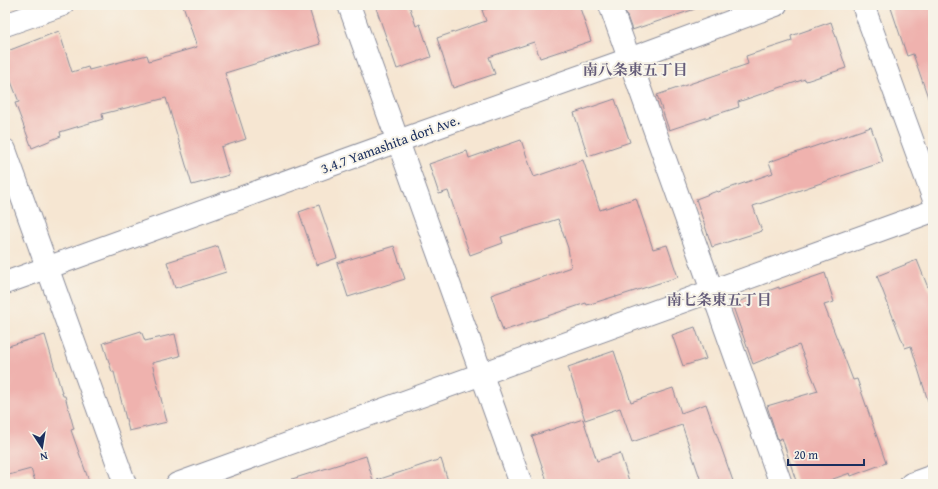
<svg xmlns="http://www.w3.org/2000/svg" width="938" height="489" viewBox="0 0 938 489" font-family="'Gentium Book Plus','Noto Serif JP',serif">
  <rect width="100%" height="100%" fill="#f7f3e8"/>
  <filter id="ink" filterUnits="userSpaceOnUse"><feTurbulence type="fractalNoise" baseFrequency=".025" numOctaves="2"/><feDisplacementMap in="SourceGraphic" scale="8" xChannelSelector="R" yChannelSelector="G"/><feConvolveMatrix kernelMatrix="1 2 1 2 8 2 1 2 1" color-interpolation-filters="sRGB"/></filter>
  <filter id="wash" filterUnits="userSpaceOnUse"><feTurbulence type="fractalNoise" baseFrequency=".012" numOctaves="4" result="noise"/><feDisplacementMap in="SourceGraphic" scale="16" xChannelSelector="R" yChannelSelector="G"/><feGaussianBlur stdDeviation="0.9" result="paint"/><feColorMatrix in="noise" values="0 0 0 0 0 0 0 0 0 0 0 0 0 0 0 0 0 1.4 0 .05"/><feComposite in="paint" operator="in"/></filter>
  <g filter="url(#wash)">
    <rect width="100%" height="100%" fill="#f6e6d2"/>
    <g id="blocks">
      <!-- building -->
      <g fill="#efb2ae">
        <polygon points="183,5 308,5 320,44 225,73 246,139 221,147 229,175 192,185 166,98 102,114 103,119 60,132 61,136 32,148 15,103 19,102 5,66 5,52 59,31 72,72 88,67 89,70 147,55 149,61 197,47"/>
        <polygon points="375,5 409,5 416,26 420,24 431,57 397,69"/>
        <polygon points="499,5 579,5 591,41 540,58 534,42 489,57 495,74 453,88 437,38 486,21 482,10"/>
        <polygon points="623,5 694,5 695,9 632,30"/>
        <polygon points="890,5 933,5 933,103 930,103 913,54 907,56"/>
        <polygon points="831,22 846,68 806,81 805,79 738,102 739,107 669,130 657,95 748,64 746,56 792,41 791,36"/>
        <polygon points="615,99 630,142 588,156 574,113"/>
        <polygon points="871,127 883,162 753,206 762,231 712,247 696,199 717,191 718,192 773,173 769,162"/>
        <polygon points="521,140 534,177 583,160 600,210 636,198 653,249 667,245 678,277 616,297 616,296 587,305 586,303 503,331 491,295 571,267 568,248 558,219 501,237 503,243 470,255 448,191 439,194 429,164 467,151 469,158"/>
        <polygon points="319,205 337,258 317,265 299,212"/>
        <polygon points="218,246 226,272 175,288 167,262"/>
        <polygon points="394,246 405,279 348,297 337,263"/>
        <polygon points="917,260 933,300 933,400 928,401 911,346 905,348 877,276"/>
        <polygon points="825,273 834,302 824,305 853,380 857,379 886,463 851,476 850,473 819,484 797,484 782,438 778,440 767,406 818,391 799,345 753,364 732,304 779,287 779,289"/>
        <polygon points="695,327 706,359 683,366 672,335"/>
        <polygon points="141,331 145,341 175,334 180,356 152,363 167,422 129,431 114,372 112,372 103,343"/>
        <polygon points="45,335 63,396 65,396 74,429 71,430 90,484 36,484 31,469 5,476 5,347"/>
        <polygon points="614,351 631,402 673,388 681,413 706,404 734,484 702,484 682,425 632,442 620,408 585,420 568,367"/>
        <polygon points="583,419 597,461 620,453 630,484 548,484 532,436"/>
        <polygon points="366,456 374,484 293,484 292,479"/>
        <polygon points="441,459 449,484 378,484 377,480"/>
      </g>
    </g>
  </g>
  <g filter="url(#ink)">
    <use href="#blocks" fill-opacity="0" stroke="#888a98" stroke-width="1"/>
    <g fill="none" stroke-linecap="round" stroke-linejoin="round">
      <defs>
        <g id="minor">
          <polyline points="349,5 521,484"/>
          <polyline points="610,5 781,484"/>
          <polyline points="5,25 62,5"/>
          <polyline points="5,150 125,484"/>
          <polyline points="177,484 933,211"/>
        </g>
        <g id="tertiary">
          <polyline points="863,5 933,197"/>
          <polyline points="5,283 398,141 629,59 776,5"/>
        </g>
        <polyline id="trunk" points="911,484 933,476"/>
      </defs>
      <!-- minor casing -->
      <use href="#minor" stroke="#888a98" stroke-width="24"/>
      <!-- tertiary casing -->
      <use href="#tertiary" stroke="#888a98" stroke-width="24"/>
      <!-- trunk casing -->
      <use href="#trunk" stroke="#888a98" stroke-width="24"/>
      <!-- minor -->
      <use href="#minor" stroke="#fff" stroke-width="22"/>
      <!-- tertiary -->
      <use href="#tertiary" stroke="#fff" stroke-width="22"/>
      <!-- trunk -->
      <use href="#trunk" stroke="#fff" stroke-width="22"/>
    </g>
  </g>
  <g text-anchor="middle" stroke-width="4" stroke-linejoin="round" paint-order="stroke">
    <!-- street labels -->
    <g font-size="14" fill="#1b2f5e" stroke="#f7f3e8">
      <text transform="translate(390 144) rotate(-20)" y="5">3.4.7 Yamashita dori Ave.</text>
    </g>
    <!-- neighbourhood labels -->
    <g font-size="15" font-weight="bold" fill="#655d7a" stroke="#f7f3e8">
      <text x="635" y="75">南八条東五丁目</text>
      <text x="719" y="305">南七条東五丁目</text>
    </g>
  </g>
  <!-- margin -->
  <rect width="938" height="489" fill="none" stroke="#f7f3e8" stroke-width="20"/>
  <!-- north arrow -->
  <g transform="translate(42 447) rotate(168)" stroke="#f7f3e8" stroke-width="3" paint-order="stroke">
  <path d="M0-3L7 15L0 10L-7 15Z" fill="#1b2f5e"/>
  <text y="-6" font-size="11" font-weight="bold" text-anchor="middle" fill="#1b2f5e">N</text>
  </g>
  <!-- scale -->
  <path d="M788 459v6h76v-6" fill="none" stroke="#1b2f5e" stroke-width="2"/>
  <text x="794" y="459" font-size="12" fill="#1b2f5e" stroke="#f7f3e8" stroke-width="3" paint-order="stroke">20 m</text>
</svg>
